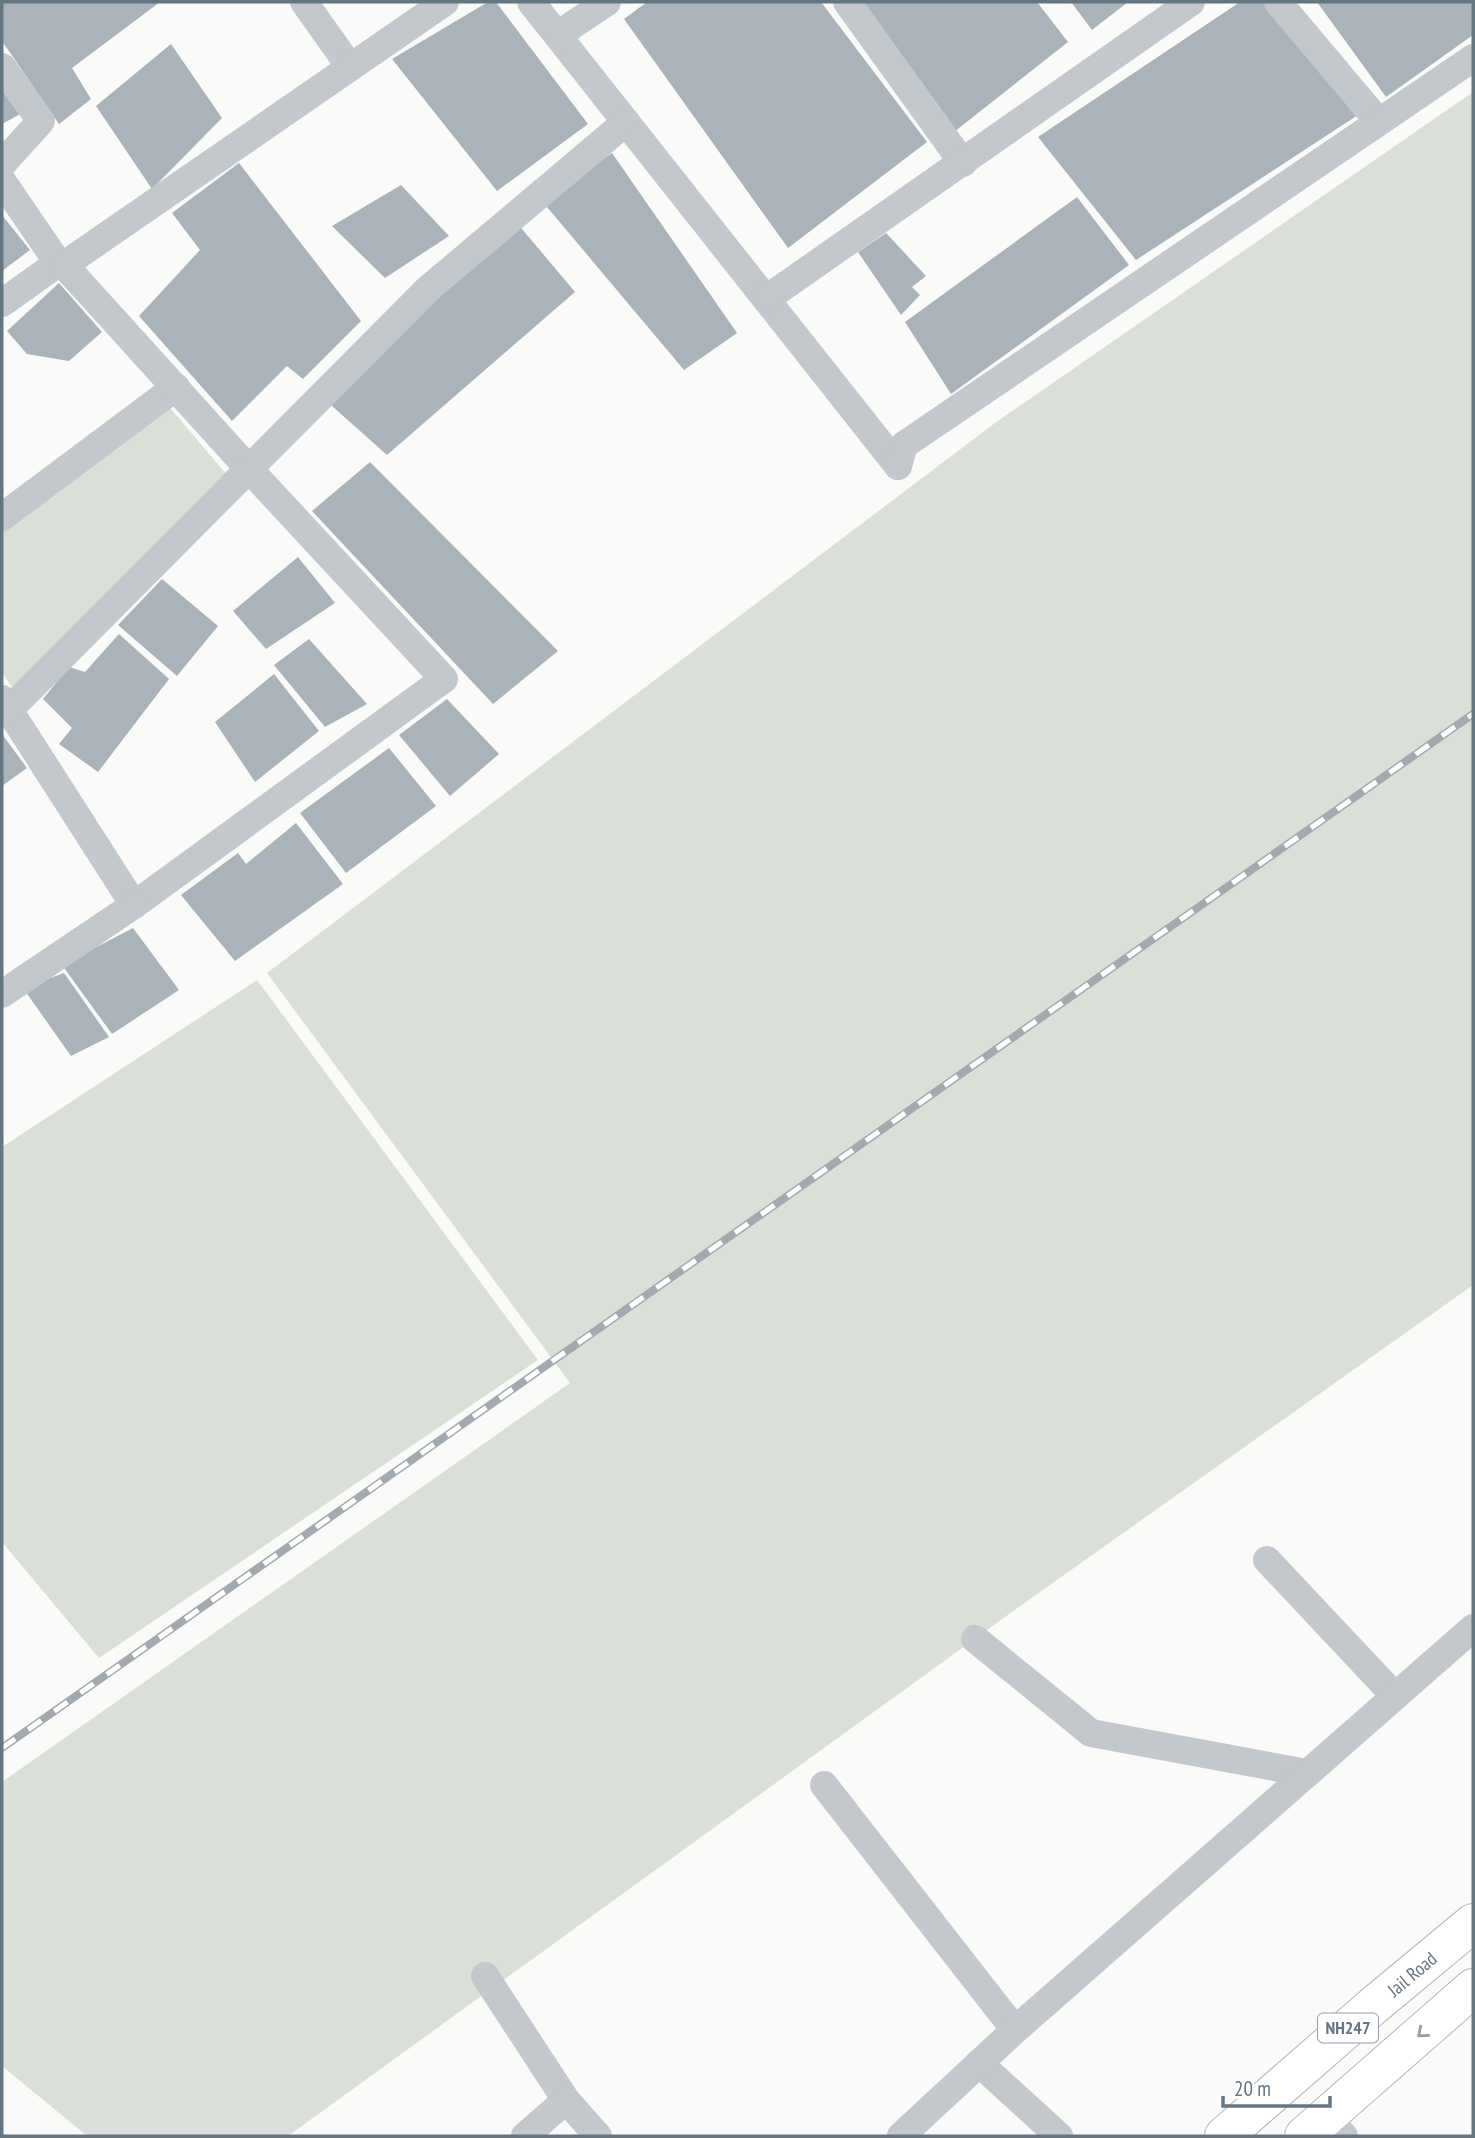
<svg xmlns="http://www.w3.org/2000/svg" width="1475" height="2138" viewBox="0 0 1475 2138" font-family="'PT Sans Narrow',sans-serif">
  <rect width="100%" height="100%" fill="#fafaf8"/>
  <!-- green -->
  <g fill="#dadfd7">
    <polygon points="1473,92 1473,1285 1016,1609 288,2136 87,2136 2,2066 2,1782 570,1383 267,973 995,423"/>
    <polygon points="165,402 232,481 15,692 2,672 2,526"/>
    <polygon points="257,980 538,1360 99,1658 2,1542 2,1147"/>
  </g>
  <!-- building -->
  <g fill="#aab3b9">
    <polygon points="2,2 160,2 72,68 91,99 59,124 2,41"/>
    <polygon points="488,2 496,2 588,124 497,191 392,59"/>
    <polygon points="647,2 821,2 927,142 788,248 624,19"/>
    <polygon points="853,2 1037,2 1068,42 954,132"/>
    <polygon points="1071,2 1128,2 1092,30"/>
    <polygon points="1240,2 1273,2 1358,115 1136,260 1038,137"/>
    <polygon points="1317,2 1473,2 1473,35 1386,97"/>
    <polygon points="171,44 222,118 152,189 96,106"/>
    <polygon points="2,84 24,112 2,124"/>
    <polygon points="612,153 737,333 684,370 542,201"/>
    <polygon points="239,163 361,321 303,379 287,366 232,421 139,316 200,250 172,213"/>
    <polygon points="401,185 449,236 385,278 332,226"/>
    <polygon points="1077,197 1129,265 951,394 905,322"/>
    <polygon points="2,215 30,250 2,271"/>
    <polygon points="517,223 575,292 387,455 323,398"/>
    <polygon points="886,233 926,276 912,287 920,295 901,315 858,252"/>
    <polygon points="59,283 102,332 69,361 27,354 7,331"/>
    <polygon points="370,462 558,651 493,704 312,511"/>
    <polygon points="298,557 335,603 266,649 233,611"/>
    <polygon points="162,579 218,626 177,676 118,625"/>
    <polygon points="119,634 169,679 98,772 59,744 72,728 43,699 69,667 85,672"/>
    <polygon points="309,639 367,704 325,727 274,665"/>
    <polygon points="274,674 319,731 255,782 215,722"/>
    <polygon points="447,699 499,754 450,796 399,735"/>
    <polygon points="2,734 27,768 2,786"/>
    <polygon points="389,748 436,806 346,873 300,813"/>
    <polygon points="296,823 343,884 235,961 181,895 238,853 246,864"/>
    <polygon points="133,928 179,990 112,1034 62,965"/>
    <polygon points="64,973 109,1037 71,1056 23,988"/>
  </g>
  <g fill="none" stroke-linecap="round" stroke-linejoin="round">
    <defs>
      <g id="trunk">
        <polyline points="1224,2136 1373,2006 1473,1923"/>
        <polyline points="1304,2136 1473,1988"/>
      </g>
    </defs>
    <!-- trunk casing -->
    <use href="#trunk" stroke="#b4b9bd" stroke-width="40"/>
    <!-- minor -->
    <g stroke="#c3c8cc" stroke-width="28">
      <polyline points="304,2 350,67"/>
      <polyline points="531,2 898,466"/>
      <polyline points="847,2 963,163"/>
      <polyline points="1278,2 1378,121"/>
      <polyline points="560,38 571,26 607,2"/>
      <polyline points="2,67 41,121 2,164"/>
      <polyline points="2,181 58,263 2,303"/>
      <polyline points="766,299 1191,2"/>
      <polyline points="898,466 904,445 1473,58"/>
      <polyline points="2,517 176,387"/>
      <polyline points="2,699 134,905 444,679 249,469 64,265 445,2"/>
      <polyline points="9,710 428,289 626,122"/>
      <polyline points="2,994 134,905"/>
      <polyline points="1267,1560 1395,1696"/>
      <polyline points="975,1639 1091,1733 1307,1773"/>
      <polyline points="824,1785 1015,2030"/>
      <polyline points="485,1976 566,2100"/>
      <polyline points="979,2063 1059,2136"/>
      <polyline points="1327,2117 1344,2136"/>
      <polyline points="525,2136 566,2100 598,2136"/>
      <polyline points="901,2136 1015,2030 1473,1628"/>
    </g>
    <!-- trunk -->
    <use href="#trunk" stroke="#fff" stroke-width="38"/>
    <defs>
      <polyline id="rail" points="2,1748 1473,714"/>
    </defs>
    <!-- rail casing -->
    <use href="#rail" stroke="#a2aab0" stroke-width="8"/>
    <!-- rail -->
    <use href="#rail" stroke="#fff" stroke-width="5" stroke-dasharray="16" stroke-linecap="butt"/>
  </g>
  <!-- one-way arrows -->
  <defs><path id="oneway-chevron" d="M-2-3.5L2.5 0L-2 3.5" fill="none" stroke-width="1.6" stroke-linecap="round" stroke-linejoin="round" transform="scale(1.75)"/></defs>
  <use stroke="#939fa8" href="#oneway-chevron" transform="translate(1422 2033) rotate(139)"/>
  <g text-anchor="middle" stroke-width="7" stroke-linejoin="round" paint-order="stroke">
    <!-- shield labels -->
    <rect fill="#fff" stroke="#939fa8" stroke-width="2" x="1318" y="2013.5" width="60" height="29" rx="5"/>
    <g font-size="18" font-weight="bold" fill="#657683">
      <text x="1348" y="2034">NH247</text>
    </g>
    <!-- street labels -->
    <g font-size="19" fill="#657683" stroke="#fff">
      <text transform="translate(1412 1974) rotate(-40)" y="7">Jail Road</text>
    </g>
  </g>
  <!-- border -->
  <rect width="1475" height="2138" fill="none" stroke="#657683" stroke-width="7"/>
  <!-- scale -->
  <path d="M1223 2096v10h107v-10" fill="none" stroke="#657683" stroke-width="3.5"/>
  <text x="1234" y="2096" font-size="21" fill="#657683" stroke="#ffffff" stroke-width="5" paint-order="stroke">20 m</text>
</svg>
